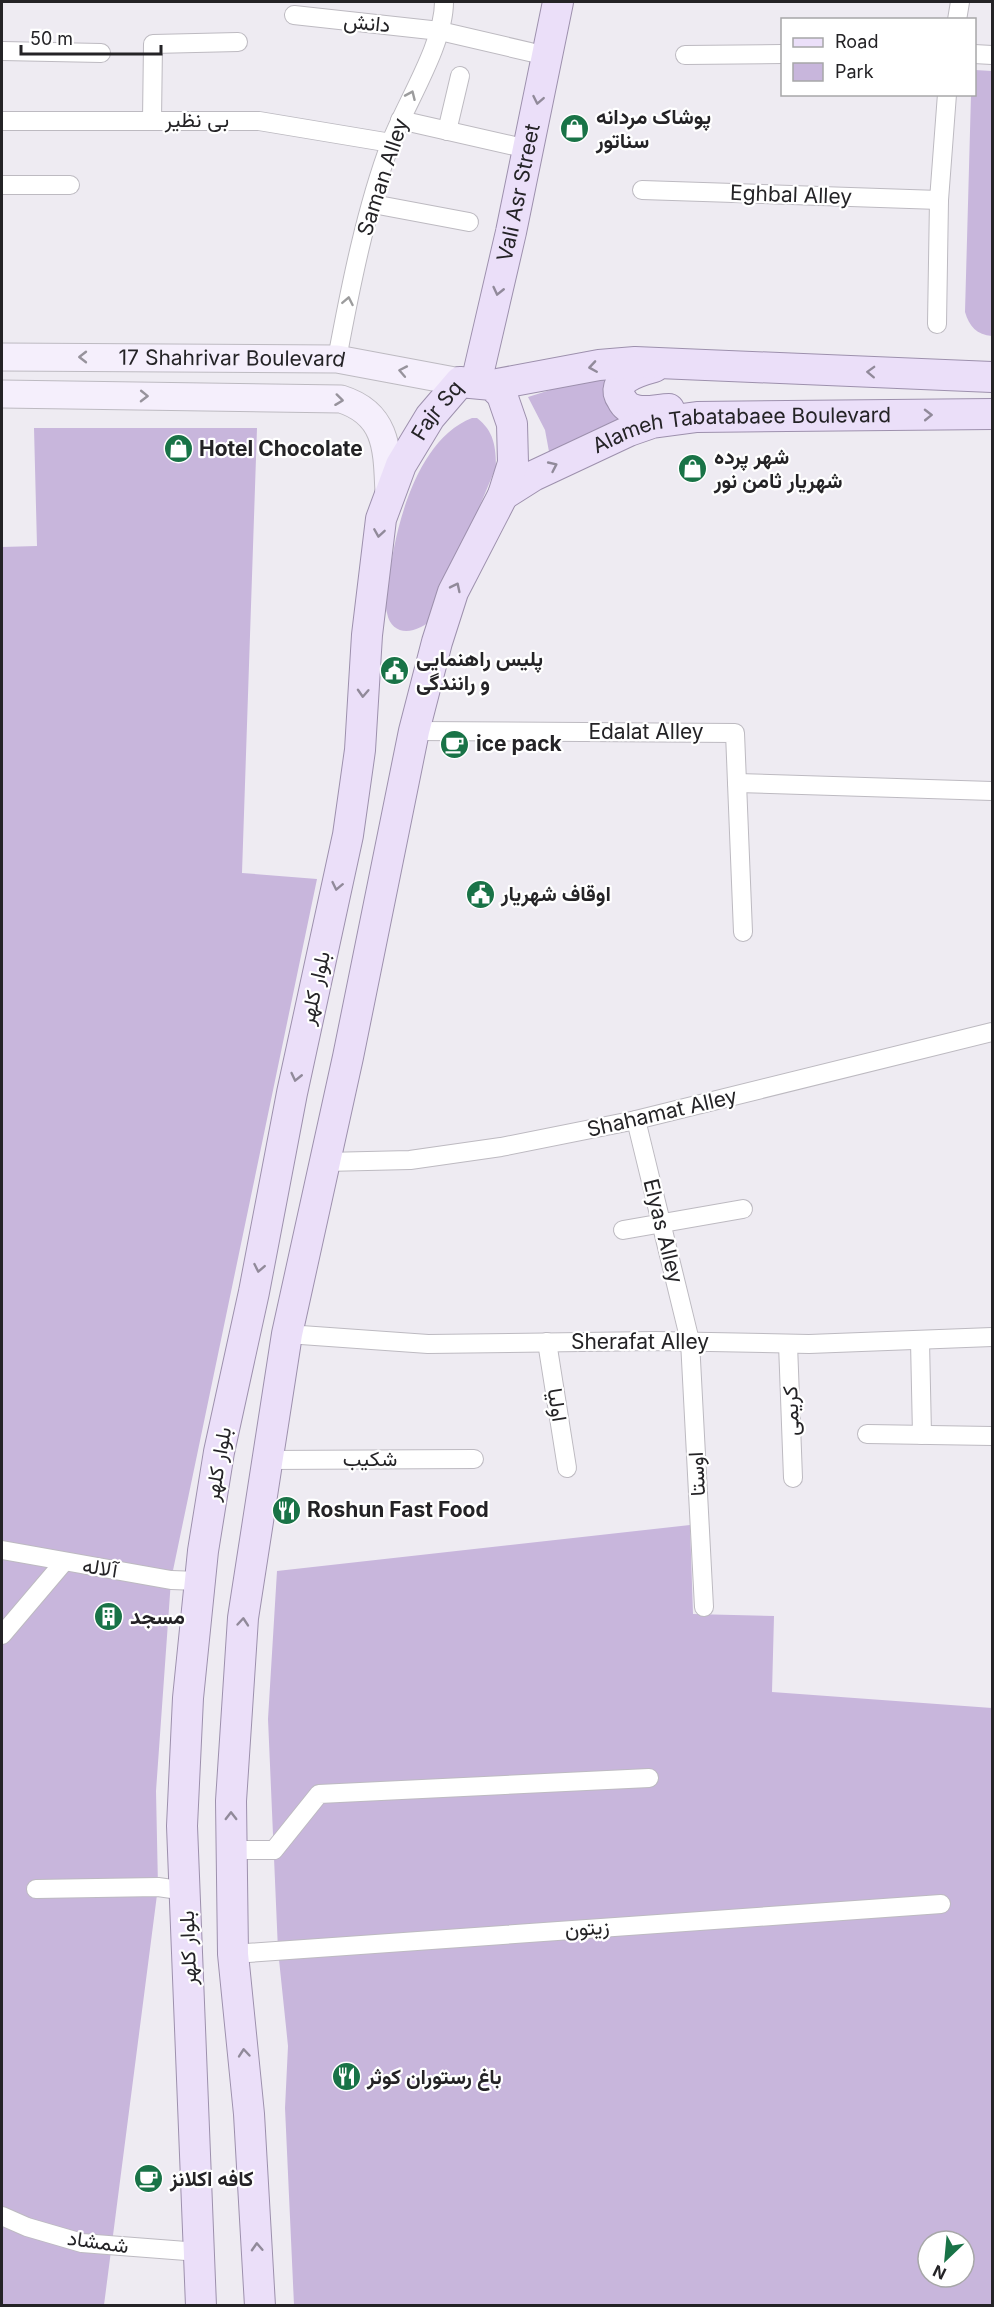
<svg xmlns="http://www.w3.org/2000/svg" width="994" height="2307" viewBox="0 0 994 2307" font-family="Inter,Vazirmatn,sans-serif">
  <rect width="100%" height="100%" fill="#eeebf2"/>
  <!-- green -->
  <g fill="#c8b6dc" fill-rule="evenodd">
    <path d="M975 70 992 71V336C977 335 969 326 965 312L971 95 974 94Z"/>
    <polygon points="614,370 623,417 550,457 545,430 528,397"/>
    <path d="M472 418H477C494 431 496 447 496 467L433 618C419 633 392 639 387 613 384 604 388 590 389 580 395 528 416 440 472 418Z"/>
    <polygon points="34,428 257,428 242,873 317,879 171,1580 156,1791 158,1887 104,2305 2,2305 2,547 37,546"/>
    <path d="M690 1525 693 1614 774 1616 772 1692 992 1708V2305H294L285 2108 288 2046 278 1950 268 1719 277 1571ZM928 2241H964V2277H928Z"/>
  </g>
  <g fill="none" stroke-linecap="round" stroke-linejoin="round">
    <defs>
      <g id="street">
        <polyline points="294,15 440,31 547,56"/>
        <polyline points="957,20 960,2"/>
        <polyline points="2,51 101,53"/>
        <polyline points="974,54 992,55"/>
        <polyline points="685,55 782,54"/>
        <polyline points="152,120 153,44 238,42"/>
        <polyline points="400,120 528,149"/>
        <polyline points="2,121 259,121 391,143"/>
        <polyline points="447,131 460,76"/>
        <polyline points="2,185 70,185"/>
        <polyline points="642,190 939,200"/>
        <polyline points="373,204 469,222"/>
        <polyline points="937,324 939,200 947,94"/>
        <path d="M337 359C350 289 366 208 391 142 407 101 444 44 444 2"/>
        <polyline points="414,731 735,733 743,932"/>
        <polyline points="737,783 992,791"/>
        <polyline points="636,1120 690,1341 704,1607"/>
        <polyline points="325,1162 410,1160 501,1147 636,1120 992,1032"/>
        <polyline points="623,1230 743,1209"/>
        <polyline points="287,1334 428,1344 656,1341 809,1344 992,1337"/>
        <polyline points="920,1341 922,1435"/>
        <polyline points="547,1342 567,1468"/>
        <polyline points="788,1344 793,1478"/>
        <polyline points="867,1434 992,1436"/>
        <polyline points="266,1460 474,1459"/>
        <polyline points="2,1550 171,1580 199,1581"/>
        <polyline points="2,1635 64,1562"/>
        <polyline points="230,1850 274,1850 319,1794 649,1778"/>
        <polyline points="36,1889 158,1887 186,1891"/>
        <polyline points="233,1954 941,1904"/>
        <polyline points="2,2216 27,2227 82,2243 199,2252"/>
      </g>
      <g id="secondary">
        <path id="s1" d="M2 357 337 359 460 382"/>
        <path d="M2 394 341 399C389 414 387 452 389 494"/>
      </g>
      <g id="primary">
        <path d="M654 367C639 371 608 380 622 400 625 406 630 409 636 410 646 413 659 409 669 409"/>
        <path id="s2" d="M476 383 511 232 558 2"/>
        <polyline points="492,385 599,365 635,362 992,377"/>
        <path id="s3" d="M503 495 533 476 629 431 652 423 697 417 992 414"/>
        <path id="s4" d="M201 2306 182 1826 188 1698 203 1551 219 1452 254 1292 292 1093 348 835 360 750 367 635 381 519 401 465 430 417 460 382 492 385 502 395 512 424 513 463 503 495 453 592 437 642 414 731 348 1057 287 1334 243 1618 231 1801 233 1954 249 2114 260 2306"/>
      </g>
    </defs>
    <!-- street casing -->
    <use href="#street" stroke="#bdbac1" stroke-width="20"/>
    <!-- secondary casing -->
    <use href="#secondary" stroke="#bdbac1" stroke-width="29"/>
    <!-- primary casing -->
    <use href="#primary" stroke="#9d90ad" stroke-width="32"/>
    <!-- street -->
    <use href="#street" stroke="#fff" stroke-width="18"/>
    <!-- secondary -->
    <use href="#secondary" stroke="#f5effc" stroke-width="27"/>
    <!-- primary -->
    <use href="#primary" stroke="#ebdff9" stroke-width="30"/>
  </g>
  <!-- one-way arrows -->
  <defs><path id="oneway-chevron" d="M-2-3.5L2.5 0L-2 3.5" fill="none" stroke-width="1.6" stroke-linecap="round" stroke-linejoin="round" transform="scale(1.5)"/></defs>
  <g stroke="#9c9c9d">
    <use href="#oneway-chevron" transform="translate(411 95) rotate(-66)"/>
    <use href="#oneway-chevron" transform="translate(348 301) rotate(-79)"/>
  </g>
  <g stroke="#918a9a">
    <use href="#oneway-chevron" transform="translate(538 100) rotate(101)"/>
    <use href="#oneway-chevron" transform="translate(498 291) rotate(103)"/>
    <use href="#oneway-chevron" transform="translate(593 367) rotate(171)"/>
    <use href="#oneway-chevron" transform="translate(871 372) rotate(-178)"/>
    <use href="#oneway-chevron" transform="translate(928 415) rotate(-1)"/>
    <use href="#oneway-chevron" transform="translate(553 466) rotate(-25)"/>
    <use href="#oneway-chevron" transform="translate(379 533) rotate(99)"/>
    <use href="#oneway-chevron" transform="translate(456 587) rotate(-64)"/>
    <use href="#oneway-chevron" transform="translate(363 693) rotate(93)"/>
    <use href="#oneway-chevron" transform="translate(337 886) rotate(102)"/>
    <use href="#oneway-chevron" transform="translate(296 1077) rotate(103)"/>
    <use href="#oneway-chevron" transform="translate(259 1268) rotate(101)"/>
    <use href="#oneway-chevron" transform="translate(243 1622) rotate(-85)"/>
    <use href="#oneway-chevron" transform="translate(231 1816) rotate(-90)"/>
    <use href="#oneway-chevron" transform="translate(244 2053) rotate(-95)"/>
    <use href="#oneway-chevron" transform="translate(257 2247) rotate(-93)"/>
  </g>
  <g stroke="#97939c">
    <use href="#oneway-chevron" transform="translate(83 357) rotate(-180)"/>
    <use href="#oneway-chevron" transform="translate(403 371) rotate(-169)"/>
    <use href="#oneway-chevron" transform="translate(144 396) rotate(1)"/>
    <use href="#oneway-chevron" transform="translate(339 400) rotate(7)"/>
  </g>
  <!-- icons -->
  <defs>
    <symbol id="shop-disc" viewBox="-11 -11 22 22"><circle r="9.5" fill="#197347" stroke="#fff"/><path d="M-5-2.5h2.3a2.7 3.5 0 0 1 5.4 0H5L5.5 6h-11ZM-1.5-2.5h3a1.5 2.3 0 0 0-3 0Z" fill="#fff"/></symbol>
    <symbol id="civic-disc" viewBox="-11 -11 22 22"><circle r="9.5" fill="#197347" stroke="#fff"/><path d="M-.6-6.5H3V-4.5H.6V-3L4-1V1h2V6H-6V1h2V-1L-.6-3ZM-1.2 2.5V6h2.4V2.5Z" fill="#fff"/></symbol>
    <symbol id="cafe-disc" viewBox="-11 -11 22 22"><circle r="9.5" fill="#197347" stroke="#fff"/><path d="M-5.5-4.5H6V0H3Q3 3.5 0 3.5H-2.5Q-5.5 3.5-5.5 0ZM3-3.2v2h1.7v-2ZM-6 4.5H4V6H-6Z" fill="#fff"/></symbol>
    <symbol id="restaurant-disc" viewBox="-11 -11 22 22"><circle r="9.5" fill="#197347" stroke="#fff"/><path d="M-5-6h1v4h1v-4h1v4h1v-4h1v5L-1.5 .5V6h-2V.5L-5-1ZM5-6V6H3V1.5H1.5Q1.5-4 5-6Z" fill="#fff"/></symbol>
    <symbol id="building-disc" viewBox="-11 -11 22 22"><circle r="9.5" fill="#197347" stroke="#fff"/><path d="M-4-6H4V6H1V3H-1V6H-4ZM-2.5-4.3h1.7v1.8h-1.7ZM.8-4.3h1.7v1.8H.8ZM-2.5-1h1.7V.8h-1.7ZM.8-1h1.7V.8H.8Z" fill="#fff"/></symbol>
  </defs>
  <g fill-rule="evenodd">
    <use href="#shop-disc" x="558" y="112" width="33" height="33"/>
    <use href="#shop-disc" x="162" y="432" width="33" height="33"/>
    <use href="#shop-disc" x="676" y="452" width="33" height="33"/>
    <use href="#civic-disc" x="378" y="654" width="33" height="33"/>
    <use href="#cafe-disc" x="438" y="728" width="33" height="33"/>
    <use href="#civic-disc" x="464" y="878" width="33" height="33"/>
    <use href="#restaurant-disc" x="270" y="1494" width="33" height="33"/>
    <use href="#building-disc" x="92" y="1600" width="33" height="33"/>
    <use href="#restaurant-disc" x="330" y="2060" width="33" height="33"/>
    <use href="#cafe-disc" x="132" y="2162" width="33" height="33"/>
  </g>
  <g text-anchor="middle" stroke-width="4.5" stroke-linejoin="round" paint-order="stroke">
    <!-- street labels -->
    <g font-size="21" fill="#242326" stroke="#fff">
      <text transform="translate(367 23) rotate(6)" y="7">دانش</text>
      <text x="197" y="127">بی نظیر</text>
      <text transform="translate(383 177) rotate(-72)" y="7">Saman Alley</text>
      <text dy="7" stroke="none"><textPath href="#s2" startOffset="195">Vali Asr Street</textPath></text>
      <text transform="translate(791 195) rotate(2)" y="7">Eghbal Alley</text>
      <text dy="7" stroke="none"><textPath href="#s1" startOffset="230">17 Shahrivar Boulevard</textPath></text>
      <text dy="7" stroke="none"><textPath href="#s4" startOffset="1928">Fajr Sq</textPath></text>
      <text dy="7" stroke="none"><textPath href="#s3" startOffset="254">Alameh Tabatabaee Boulevard</textPath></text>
      <text x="646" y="739">Edalat Alley</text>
      <text transform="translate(315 988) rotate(-77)" y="7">بلوار کلهر</text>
      <text transform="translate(662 1113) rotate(-13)" y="7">Shahamat Alley</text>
      <text transform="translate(663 1231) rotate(76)" y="7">Elyas Alley</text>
      <text x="640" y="1349">Sherafat Alley</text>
      <text transform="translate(557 1405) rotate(81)" y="7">اولیا</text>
      <text transform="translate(791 1411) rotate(-92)" y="7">کریمی</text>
      <text x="370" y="1466">شکیب</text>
      <text transform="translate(218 1464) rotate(-80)" y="7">بلوار کلهر</text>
      <text transform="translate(697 1474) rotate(-93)" y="7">اوستا</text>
      <text transform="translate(100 1568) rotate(9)" y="7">آلاله</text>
      <text transform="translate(587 1928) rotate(-4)" y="7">زیتون</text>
      <text transform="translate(188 1948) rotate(-92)" y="7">بلوار کلهر</text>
      <text transform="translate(98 2242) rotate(8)" y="7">شمشاد</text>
    </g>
    <!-- poi labels -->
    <g font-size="21" font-weight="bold" fill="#242326" stroke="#fff" text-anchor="start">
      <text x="596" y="124">پوشاک مردانه<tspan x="596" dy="24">سناتور</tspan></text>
      <text x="199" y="456">Hotel Chocolate</text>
      <text x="714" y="464">شهر پرده<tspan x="714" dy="24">شهریار ثامن نور</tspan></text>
      <text x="416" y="666">پلیس راهنمایی<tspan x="416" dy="24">و رانندگی</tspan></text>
      <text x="476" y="751">ice pack</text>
      <text x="501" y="901">اوقاف شهریار</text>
      <text x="307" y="1517">Roshun Fast Food</text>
      <text x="130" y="1624">مسجد</text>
      <text x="367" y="2084">باغ رستوران کوثر</text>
      <text x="170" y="2186">کافه اکلانز</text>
    </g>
  </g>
  <!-- border -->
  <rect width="994" height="2307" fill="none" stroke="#242326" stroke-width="6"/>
  <!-- legend -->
  <rect x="781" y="18" width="195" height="78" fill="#ffffff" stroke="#a7a7a8" stroke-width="1.5"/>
  <rect x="793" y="38" width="30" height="9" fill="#ebdff9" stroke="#a7a7a8" stroke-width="1.5"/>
  <text x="835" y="48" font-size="18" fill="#242326">Road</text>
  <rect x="793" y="63" width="30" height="18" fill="#c8b6dc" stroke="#a7a7a8" stroke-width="1.5"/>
  <text x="835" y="78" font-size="18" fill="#242326">Park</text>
  <!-- north arrow -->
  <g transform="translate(946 2259) rotate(206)"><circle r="28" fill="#ffffff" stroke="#a7a7a8" stroke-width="1.5"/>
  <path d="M0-4.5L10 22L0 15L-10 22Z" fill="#197347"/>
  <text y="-9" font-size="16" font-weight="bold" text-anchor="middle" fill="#242326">N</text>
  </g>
  <!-- scale -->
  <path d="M21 45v9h140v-9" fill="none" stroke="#242326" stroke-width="3"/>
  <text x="30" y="45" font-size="18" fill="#242326" stroke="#ffffff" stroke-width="4.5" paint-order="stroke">50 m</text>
</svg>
